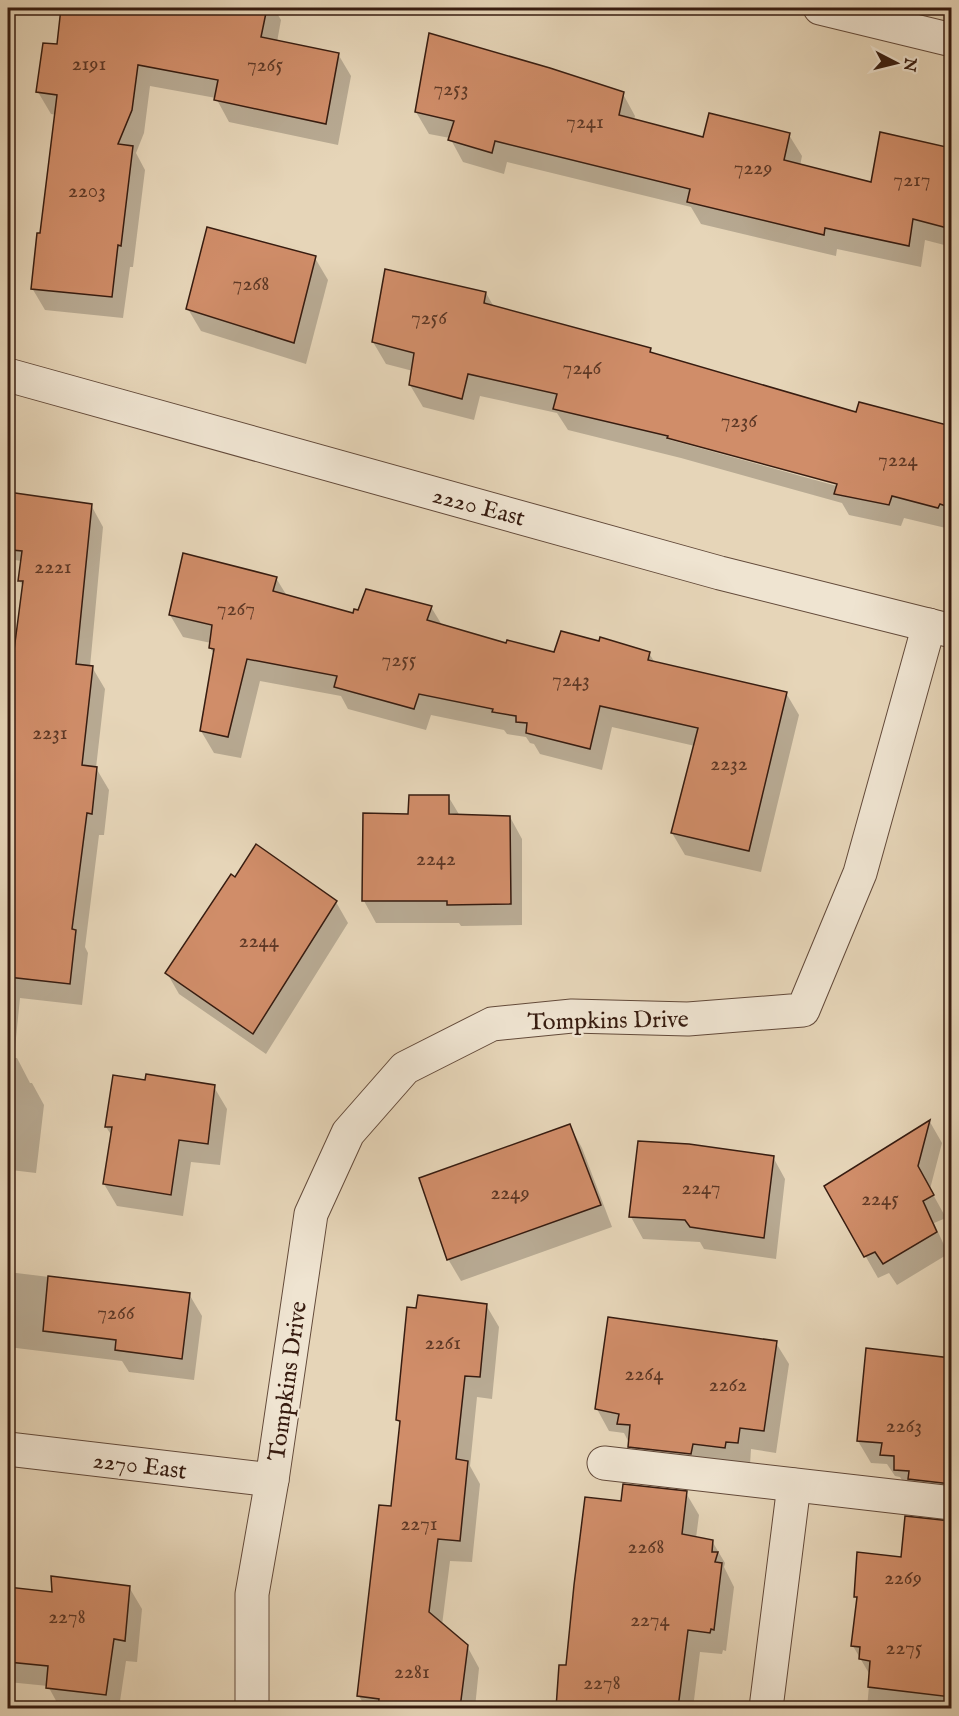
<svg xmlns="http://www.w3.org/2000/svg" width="959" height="1716" viewBox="0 0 959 1716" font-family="'IM FELL English',serif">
  <rect width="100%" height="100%" fill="#e6d5b8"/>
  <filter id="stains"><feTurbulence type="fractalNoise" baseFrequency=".00333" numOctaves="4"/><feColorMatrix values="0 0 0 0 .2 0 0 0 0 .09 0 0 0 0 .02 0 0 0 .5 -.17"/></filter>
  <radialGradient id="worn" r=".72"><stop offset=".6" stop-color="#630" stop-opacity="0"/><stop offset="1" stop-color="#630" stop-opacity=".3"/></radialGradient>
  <!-- shadow -->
  <g fill="#0003" fill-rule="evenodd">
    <polygon points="63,8 274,8 281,20 277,42 338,54 351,76 338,145 229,122 216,98 150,86 144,133 136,153 145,170 133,267 130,267 123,318 45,310 32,288 42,235 57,115 51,114 38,92 58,46"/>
    <polygon points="623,94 635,116 634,120 704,139 789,135 802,156 800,166 872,184 882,134 952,150 952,247 925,240 921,267 837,249 836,256 701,224 691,207 507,162 504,174 463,162 450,138 429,134 416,112"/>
    <polygon points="315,258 328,280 306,364 201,331 188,309"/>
    <path d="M486 293 494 307 650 350 652 354 857 414 860 404 952 427V527L950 529 904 518 901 526 849 515 842 503 681 458 568 430 557 413 480 396 474 420 423 407 410 385 413 371 386 364 373 342ZM667 436 845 485 844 488 667 439Z"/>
    <polygon points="8,494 91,505 103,527 90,667 92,667 105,689 96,768 109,790 104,835 99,835 85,947 88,953 82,1005 20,998 14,1058 17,1058 30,1083 32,1083 44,1105 36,1173 11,1170 8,1195 8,736 14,658 24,588 19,580 22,564 20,561 10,559 8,555"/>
    <polygon points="276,578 287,596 354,615 431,607 442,625 507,645 555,654 649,653 655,663 786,693 799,715 761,872 685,855 672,833 695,746 612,727 602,770 540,754 534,744 530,743 526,737 507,734 504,730 431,715 426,730 348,709 341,696 260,681 241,758 214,753 201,731 215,655 210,648 211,643 183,637 170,615"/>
    <polygon points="448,796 460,816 510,817 522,839 522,925 461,926 459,923 376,923 364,901"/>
    <polygon points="257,846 336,902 348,923 266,1054 179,994 167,973 235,879"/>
    <polygon points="147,1082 214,1087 227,1109 220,1165 191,1162 183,1216 117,1206 104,1184 112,1136 106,1127"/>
    <polygon points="930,1122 942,1143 930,1189 946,1218 934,1223 948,1254 897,1285 889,1273 878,1278 826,1187"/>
    <polygon points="570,1126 582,1148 612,1227 461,1281 448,1259"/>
    <polygon points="773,1157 785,1179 776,1259 704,1249 700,1242 643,1239 631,1217"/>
    <polygon points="8,1272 189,1294 202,1316 194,1380 129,1372 122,1361 8,1347"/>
    <polygon points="486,1305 499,1327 492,1399 477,1397 470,1466 480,1484 472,1562 450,1561 442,1625 467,1646 479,1668 475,1708 366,1708 359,1696 392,1508 401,1426 398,1420"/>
    <polygon points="776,1343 789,1364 776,1453 751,1449 750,1465 642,1468 624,1433 609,1431 597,1409"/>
    <polygon points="867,1350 952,1360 952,1504 909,1491 900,1477 895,1476 887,1464 871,1463 858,1441"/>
    <polygon points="686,1493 699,1515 696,1538 712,1541 725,1563 724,1567 734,1587 726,1651 723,1650 722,1654 700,1652 693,1708 558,1708 561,1666 568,1666 622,1502"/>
    <polygon points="950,1523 952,1523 952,1708 867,1708 870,1675 853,1646 858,1601 855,1596"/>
    <polygon points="129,1587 142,1609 137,1662 126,1661 119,1708 60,1708 48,1686 8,1682 8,1589 53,1594"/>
  </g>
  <!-- building -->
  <g fill="#d08d69" stroke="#371c10" stroke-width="1.5">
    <polygon points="61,8 267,8 261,37 339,53 326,124 214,100 218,80 138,65 132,110 118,144 133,146 121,246 118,245 112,297 31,289 37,233 40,233 57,95 36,92 43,43 57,44"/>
    <polygon points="429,33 550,68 624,92 619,115 703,137 709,113 790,133 784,160 871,182 880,132 951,148 951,229 913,219 909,246 825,228 824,235 687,202 690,189 495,141 492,153 448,140 454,121 415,112"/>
    <polygon points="207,227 316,256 294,343 186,309"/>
    <polygon points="385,269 486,292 484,303 651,348 650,352 856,412 859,402 951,426 951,508 940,504 938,508 892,496 889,505 834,494 837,484 667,438 668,436 553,409 557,394 468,374 462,399 409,385 414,353 372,342"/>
    <polygon points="8,492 92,504 76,664 93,666 82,765 97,767 92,814 87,813 72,929 76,930 70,984 8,977 8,719 13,658 23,581 18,581 22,551 12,550 13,541 8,540"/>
    <polygon points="183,553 277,577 273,591 353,613 354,609 358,610 366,589 432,606 427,620 506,643 507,640 554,652 561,631 599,641 600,637 650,652 648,660 787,692 749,851 671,833 698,728 600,706 590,749 526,733 527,723 516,722 516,716 492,712 493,709 419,694 414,709 334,687 337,676 247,659 228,737 200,731 214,649 209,648 212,625 169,615"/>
    <polygon points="409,795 449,795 449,814 510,816 511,904 447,905 447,901 362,901 363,813 408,814"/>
    <polygon points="256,844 337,901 253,1034 165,973 231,874 235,877"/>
    <polygon points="146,1074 215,1085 208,1144 179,1140 171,1195 103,1184 112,1127 105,1127 113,1075 145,1080"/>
    <polygon points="930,1120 918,1166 934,1195 923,1201 937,1232 883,1264 875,1252 864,1257 824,1186"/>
    <polygon points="570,1124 601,1205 447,1260 419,1178"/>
    <polygon points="638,1141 689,1144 774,1156 764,1238 690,1227 685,1220 629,1217"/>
    <polygon points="48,1276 190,1293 182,1359 115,1350 116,1340 43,1331"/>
    <polygon points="418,1295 487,1304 480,1377 465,1376 456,1459 468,1461 460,1541 438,1539 429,1612 468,1645 460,1708 378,1708 379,1699 357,1696 379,1505 391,1506 400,1421 396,1420 407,1307 416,1308"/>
    <polygon points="608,1317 777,1341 764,1431 740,1428 738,1443 726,1442 725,1448 693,1444 691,1454 628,1447 630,1425 617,1424 619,1414 595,1409"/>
    <polygon points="866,1348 951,1358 951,1484 908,1479 909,1471 894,1470 894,1456 880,1455 882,1443 857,1441"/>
    <polygon points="623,1484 687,1491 682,1534 713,1540 712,1552 718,1552 715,1562 722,1563 714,1630 711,1629 710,1633 688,1630 678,1708 556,1708 559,1665 566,1665 574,1585 585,1497 621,1501"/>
    <polygon points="905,1516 951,1521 951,1697 868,1687 870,1661 859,1659 860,1647 851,1646 857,1597 854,1597 857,1552 901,1557"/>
    <polygon points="51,1576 130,1586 125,1641 114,1639 106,1695 46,1688 48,1666 8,1662 8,1587 52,1592"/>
  </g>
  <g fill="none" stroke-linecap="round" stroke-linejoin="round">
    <defs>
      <g id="minor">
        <polyline points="820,8 952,40"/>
        <polyline points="8,375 720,573 952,631"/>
        <polyline points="8,1449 272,1480"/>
        <polyline points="604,1463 952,1503"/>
        <polyline points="252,1708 252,1594 272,1480 311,1214 348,1133 405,1068 492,1024 572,1016 688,1019 803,1010 860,873 929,625"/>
        <polyline points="766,1708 794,1485"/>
      </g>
    </defs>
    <!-- minor casing -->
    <use href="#minor" stroke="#634a3a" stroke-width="35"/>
    <!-- minor -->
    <use href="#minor" stroke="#efe4d1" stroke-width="33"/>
  </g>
  <g text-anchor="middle" stroke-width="5" stroke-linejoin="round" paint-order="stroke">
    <!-- number labels -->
    <g font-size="21" fill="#5d3826">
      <text x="89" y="70">2191</text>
      <text x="265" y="71">7265</text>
      <text x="451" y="95">7253</text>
      <text x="585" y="128">7241</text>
      <text x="753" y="174">7229</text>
      <text x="912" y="186">7217</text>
      <text x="87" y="197">2203</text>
      <text x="251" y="290">7268</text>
      <text x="429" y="324">7256</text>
      <text x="582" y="374">7246</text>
      <text x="739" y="427">7236</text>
      <text x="898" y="466">7224</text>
      <text x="53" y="573">2221</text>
      <text x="236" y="615">7267</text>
      <text x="399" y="666">7255</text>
      <text x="571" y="686">7243</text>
      <text x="50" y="739">2231</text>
      <text x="729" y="770">2232</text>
      <text x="436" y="865">2242</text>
      <text x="259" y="947">2244</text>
      <text x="701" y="1194">2247</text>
      <text x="510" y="1199">2249</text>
      <text x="880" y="1205">2245</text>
      <text x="116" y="1319">7266</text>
      <text x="443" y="1349">2261</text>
      <text x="644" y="1380">2264</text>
      <text x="728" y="1391">2262</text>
      <text x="904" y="1432">2263</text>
      <text x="419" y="1530">2271</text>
      <text x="646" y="1553">2268</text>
      <text x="903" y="1584">2269</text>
      <text x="67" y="1623">2278</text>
      <text x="650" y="1626">2274</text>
      <text x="904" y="1654">2275</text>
      <text x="412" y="1678">2281</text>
      <text x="602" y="1689">2278</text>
    </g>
    <!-- street labels -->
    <g font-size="24" fill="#371c10" stroke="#efe4d1">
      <text transform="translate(479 506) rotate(15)" y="8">2220 East</text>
      <text transform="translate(608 1020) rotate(-1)" y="8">Tompkins Drive</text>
      <text transform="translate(287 1381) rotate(-82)" y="8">Tompkins Drive</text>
      <text transform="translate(140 1465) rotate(7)" y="8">2270 East</text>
    </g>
  </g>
  <!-- margin -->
  <rect width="959" height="1716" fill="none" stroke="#e6d5b8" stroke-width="30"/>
  <rect x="9" y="9" width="941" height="1698" fill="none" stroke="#371c10" stroke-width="3"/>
  <rect x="15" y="15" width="929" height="1686" fill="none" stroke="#371c10" stroke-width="1.5"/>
  <!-- north arrow -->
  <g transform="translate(896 63) rotate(97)" stroke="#efe4d1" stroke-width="4.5" paint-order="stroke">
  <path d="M0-4.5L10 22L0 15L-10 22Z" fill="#371c10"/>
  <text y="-9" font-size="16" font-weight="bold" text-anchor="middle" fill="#371c10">N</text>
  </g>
  <rect width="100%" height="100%" filter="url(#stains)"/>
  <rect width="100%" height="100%" fill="url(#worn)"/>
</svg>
